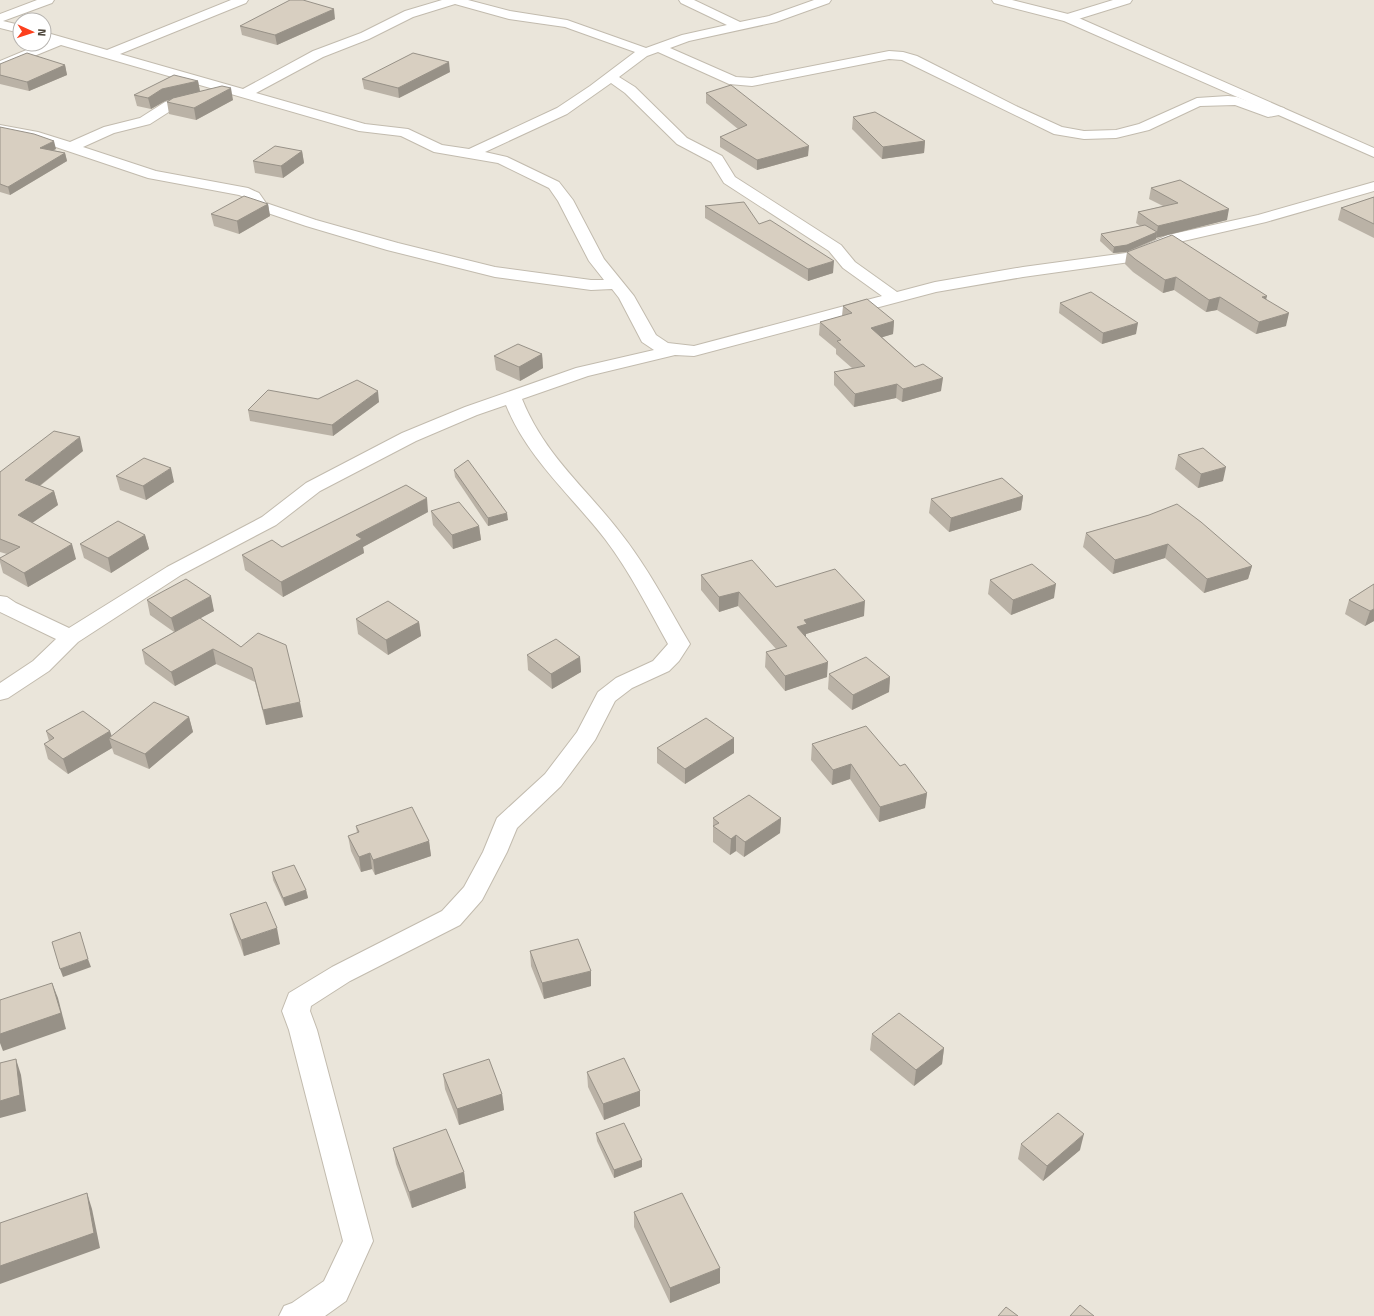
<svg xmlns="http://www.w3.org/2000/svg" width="1374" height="1316" viewBox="0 0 1374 1316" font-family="'Titillium Web',sans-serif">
  <rect width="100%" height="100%" fill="#f6f3ec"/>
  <!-- residential -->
  <path fill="#eae5da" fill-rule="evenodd" d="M0 0H1374V1316H0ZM20 20H44V44H20Z"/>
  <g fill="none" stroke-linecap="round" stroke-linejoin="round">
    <defs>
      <g id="minor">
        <polygon points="37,0 54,0 52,3 3,21 20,25 20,33 0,28 0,14"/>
        <path d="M231 0H248L246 3 120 54 243 89 313 51 361 33 405 11 442 0H468L510 11 567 20 646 48 682 35 727 25 681 3 679 0H694L740 22 769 16 814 0H831L829 3 776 22 689 41 670 48 736 77 752 78 889 51 903 52 917 56 1018 107 1062 127 1084 131 1116 130 1139 124 1197 98 1228 96 1237 97 1269 109 1279 107 1284 108 1286 111 1284 114 1268 117 1235 105 1200 106 1149 130 1116 138 1084 139 1054 134 902 60 889 59 752 86 729 84 658 52 647 56 619 77 635 87 687 138 722 156 735 177 841 245 855 262 897 292 935 282 1023 267 1126 253 1168 235 1258 215 1374 182V191L1266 222 1179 242 1130 262 1023 277 936 292 694 356 675 355 588 376 522 399C544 454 584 486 619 531 647 566 667 605 690 644L679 661 669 671 632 688 615 701 595 740 561 786 517 828 507 852 482 900 460 925 350 981 311 1006 310 1011 317 1030 373 1241 346 1301 325 1316H279L284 1306 292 1303 324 1281 343 1241 289 1030 282 1011 289 993 332 967 442 911 464 887 483 852 497 818 545 774 577 732 598 692 616 678 653 661 668 644C648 608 630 572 605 539 571 495 527 458 506 405L477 415 416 441 320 491 276 525 181 575 78 642 49 671 8 698 0 700V683L33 661 56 639 0 612V596L7 597 16 603 69 628 167 567 262 517 306 483 402 433 465 407 576 368 654 350 642 342 619 298 612 289 591 290 495 277 387 250 306 226 256 209 249 199 239 195 148 178 35 140 0 133V125L38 132 70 142 104 127 140 118 165 102 196 94 201 95 203 98 201 101 175 108 150 124 114 133 83 147 156 171 248 188 259 193 266 203 316 220 398 243 495 267 591 280H604L589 261 558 201 549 188 498 163 434 152 401 136 359 131 61 45 0 70V61L48 41 44 40V32L107 50ZM455 4 509 19 565 27 635 52 590 86 557 108 469 149 442 145 408 129 365 124 256 93 323 57 369 39 413 17ZM611 83 625 93 677 144 711 162 724 183 829 251 843 268 882 296 694 346 668 343 656 335 634 296 604 259 573 200 559 182 507 157 485 152 567 114Z"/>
        <polygon points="1113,0 1132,0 1130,3 1072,21 1064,21 1062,18 1064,15"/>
      </g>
      <polygon id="tertiary" points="992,0 1012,0 1072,15 1374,148 1374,157 1064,21 994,3"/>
    </defs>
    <!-- minor casing -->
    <use href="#minor" stroke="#c2bbae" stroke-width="2"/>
    <!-- tertiary casing -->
    <use href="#tertiary" stroke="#c2bbae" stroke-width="2"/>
    <!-- minor -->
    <use href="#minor" fill="#fff" fill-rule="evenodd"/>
    <!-- tertiary -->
    <use href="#tertiary" fill="#fff" fill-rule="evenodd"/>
  </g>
  <!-- wall -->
  <g fill="#bab2a6">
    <polygon points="335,19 277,45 242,35 240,26"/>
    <polygon points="0,64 65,65 67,75 29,91 0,84"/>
    <polygon points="450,72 399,98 364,89 362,79"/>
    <polygon points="198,81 200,91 233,100 196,120 169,114 167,102 172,99 165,101 151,109 137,106 134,95"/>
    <polygon points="706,93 808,156 757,170 720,147 720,137 738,129 706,103"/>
    <polygon points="853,117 925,141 924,153 882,159 852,129"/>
    <polygon points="0,127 56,149 53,150 65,153 67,161 10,195 0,192"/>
    <polygon points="302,151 304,163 283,178 255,173 253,161"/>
    <polygon points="1151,188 1227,220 1156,237 1156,239 1126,252 1113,253 1100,241 1101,234 1140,226 1136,223 1138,212 1163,206 1149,199"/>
    <polygon points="1374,197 1374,238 1338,220 1341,208"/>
    <polygon points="268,204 270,216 239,234 214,226 211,214"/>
    <polygon points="705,206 759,224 833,273 808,281 705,218"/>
    <polygon points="1127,252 1266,299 1286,326 1256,334 1217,310 1206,312 1174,290 1163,293 1133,272 1125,264"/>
    <polygon points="1060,303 1136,334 1102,344 1059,313"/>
    <polygon points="843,306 894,321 893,334 882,337 941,391 902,402 896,398 854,407 834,385 834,372 852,368 836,354 836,349 819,335 820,322 842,316"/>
    <polygon points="542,354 543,368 520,381 496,370 494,356"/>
    <polygon points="318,399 379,402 333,436 250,421 248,410"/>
    <polygon points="83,451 40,486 54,491 58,505 32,523 76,559 28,587 3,573 0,562 0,558 7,554 0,552 0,472"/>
    <polygon points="1178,455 1223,481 1198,488 1175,469"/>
    <polygon points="454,470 508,520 488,526 455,477"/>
    <polygon points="116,476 174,482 146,500 120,490"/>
    <polygon points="1023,496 1021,510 949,532 929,513 931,499"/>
    <polygon points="431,511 479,526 481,540 453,549 433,525"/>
    <polygon points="428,512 363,547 364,553 283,597 245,570 242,555 282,547"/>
    <polygon points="1149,515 1252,566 1248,579 1204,593 1165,558 1113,574 1083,547 1086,533"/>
    <polygon points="145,535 149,549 111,573 84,558 80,544"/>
    <polygon points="701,575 776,587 864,616 806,634 806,637 827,677 785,691 765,667 766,652 776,649 738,606 719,612 701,590"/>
    <polygon points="990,580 1054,598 1011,615 988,594"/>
    <polygon points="1374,584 1374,621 1365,626 1345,614 1349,600"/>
    <polygon points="147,600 214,611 200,618 303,717 266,725 255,682 216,664 175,686 145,664 142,650 174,632 150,615"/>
    <polygon points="356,619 419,622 421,636 388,655 358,634"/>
    <polygon points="527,655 580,657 581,672 552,689 528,670"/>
    <polygon points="829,674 890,677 889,692 852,710 828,689"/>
    <polygon points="189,717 193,732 149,769 114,754 112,748 68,774 48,759 44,744 49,741 46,731 112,737"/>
    <polygon points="734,738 734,753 685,784 657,763 657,748"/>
    <polygon points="812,744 900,766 927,793 925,808 879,822 850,779 832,785 811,760"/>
    <polygon points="713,818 781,818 780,833 744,857 736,851 730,855 713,842"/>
    <polygon points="356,826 429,841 431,856 375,875 372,869 361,872 351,851 348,836 357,833"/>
    <polygon points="272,872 306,890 308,898 285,906 273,880"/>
    <polygon points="230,914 280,944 244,956 234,929"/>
    <polygon points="530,951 591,986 544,999 531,966"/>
    <polygon points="872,1034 944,1048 942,1064 914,1086 870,1050"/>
    <polygon points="587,1072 640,1091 640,1106 604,1120 588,1087"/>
    <polygon points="443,1074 502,1094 504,1110 459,1125 445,1089"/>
    <polygon points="596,1133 642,1160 642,1167 614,1178 597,1141"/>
    <polygon points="1021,1144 1080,1150 1043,1181 1018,1159"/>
    <polygon points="393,1148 464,1172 466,1188 412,1208 396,1164"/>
    <polygon points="634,1212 720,1283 670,1303 634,1227"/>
  </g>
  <!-- shaded-wall -->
  <g fill="#979187">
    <polygon points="334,9 335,19 277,45 275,35"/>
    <polygon points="449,62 450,72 399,98 398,88"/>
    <polygon points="65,65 67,75 29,91 27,82"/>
    <polygon points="198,81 200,92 165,101 151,109 148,98 162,89"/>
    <polygon points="231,88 233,100 196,120 194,108"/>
    <polygon points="54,141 56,149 42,156 40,148"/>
    <polygon points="925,141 924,153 882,159 883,147"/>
    <polygon points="809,146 808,156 757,170 757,160"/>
    <polygon points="302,151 304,163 283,178 281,166"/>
    <polygon points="65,153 67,161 10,195 8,187"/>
    <polygon points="268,204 270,216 239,234 237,221"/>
    <polygon points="1229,209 1227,220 1156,238 1158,226"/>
    <polygon points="1157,232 1156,239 1126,252 1113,253 1114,247"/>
    <polygon points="834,261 833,273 808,281 808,269"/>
    <polygon points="1176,277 1174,290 1163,293 1165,280"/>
    <polygon points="1267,296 1264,308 1262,297"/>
    <polygon points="1220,297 1217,310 1206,312 1209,300"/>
    <polygon points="1289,313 1286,326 1256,334 1259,322"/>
    <polygon points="894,321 893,334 870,341 871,328"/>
    <polygon points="1138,323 1136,334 1102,344 1103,333"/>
    <polygon points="542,354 543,368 520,381 519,367"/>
    <polygon points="943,378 941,391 902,402 903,389"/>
    <polygon points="897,384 896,398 854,407 855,394"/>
    <polygon points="378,391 379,402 333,436 332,425"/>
    <polygon points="80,437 83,451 29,494 25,480"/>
    <polygon points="1226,467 1223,481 1198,488 1201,474"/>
    <polygon points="171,468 174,482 146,500 143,486"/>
    <polygon points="54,491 58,505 22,530 18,515"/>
    <polygon points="1023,496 1021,510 949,532 951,518"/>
    <polygon points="427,498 428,512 363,547 364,553 283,597 281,582 356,535"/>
    <polygon points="507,513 508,520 488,526 488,518"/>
    <polygon points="479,526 481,540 453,549 452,535"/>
    <polygon points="145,535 149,549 111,573 108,558"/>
    <polygon points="72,544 76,559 28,587 24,573"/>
    <polygon points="1168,544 1165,558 1113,574 1115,560"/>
    <polygon points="1252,566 1248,579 1204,593 1207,579"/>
    <polygon points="1056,584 1054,598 1011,615 1013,600"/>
    <polygon points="739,592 738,606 719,612 719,597"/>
    <polygon points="211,596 214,611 175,632 171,618"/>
    <polygon points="865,601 864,616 806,634 806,639 797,627 804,620"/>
    <polygon points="1374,609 1374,621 1365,626 1370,611"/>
    <polygon points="419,622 421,636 388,655 386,640"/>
    <polygon points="213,649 216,664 175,686 171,672"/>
    <polygon points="580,657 581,672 552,689 551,674"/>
    <polygon points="828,662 827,677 785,691 785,676"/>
    <polygon points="890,677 889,692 852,710 853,695"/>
    <polygon points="300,702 303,717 266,725 263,710"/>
    <polygon points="189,717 193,732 149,769 145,754"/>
    <polygon points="110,731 113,740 109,738 112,748 68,774 63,759"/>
    <polygon points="734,738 734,753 685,784 685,769"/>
    <polygon points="851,764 850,779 832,785 833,770"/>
    <polygon points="927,793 925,808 879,822 880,807"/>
    <polygon points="781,818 780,833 744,857 745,842"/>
    <polygon points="736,835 736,851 730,855 731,839"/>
    <polygon points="429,841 431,856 375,875 373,860"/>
    <polygon points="370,853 372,869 361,872 359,857"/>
    <polygon points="306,890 308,898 285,906 283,898"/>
    <polygon points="277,928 280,944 244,956 241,940"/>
    <polygon points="88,959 91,967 63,977 60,969"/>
    <polygon points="591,971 591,986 544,999 542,983"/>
    <polygon points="52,983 58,998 66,1029 3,1051 0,1043 0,1034"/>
    <polygon points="944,1048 942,1064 914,1086 916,1070"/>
    <polygon points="16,1059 21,1075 26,1111 0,1118 0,1101"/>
    <polygon points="640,1091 640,1106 604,1120 603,1104"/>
    <polygon points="502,1094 504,1110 459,1125 457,1109"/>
    <polygon points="1084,1134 1080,1150 1043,1181 1047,1166"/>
    <polygon points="642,1160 642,1167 614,1178 614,1170"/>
    <polygon points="464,1172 466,1188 412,1208 409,1192"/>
    <polygon points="87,1193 92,1209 100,1248 0,1284 0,1266"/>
    <polygon points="720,1268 720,1283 670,1303 670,1288"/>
  </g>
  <!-- building -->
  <g fill="#d8cfc1" stroke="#979187">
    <polygon points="290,0 303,0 334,9 275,35 240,26"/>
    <polygon points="27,53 65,65 27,82 0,75 0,64"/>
    <polygon points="413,53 449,62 398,88 362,79"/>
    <polygon points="174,75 198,81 162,89 148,98 134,95"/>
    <polygon points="731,85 809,146 757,160 720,137 747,125 706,93"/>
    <polygon points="222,86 231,88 194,108 167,102 173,98"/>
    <polygon points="875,112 925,141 883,147 853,117"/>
    <polygon points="0,127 34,134 54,141 40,148 65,153 8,187 0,184"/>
    <polygon points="275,146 302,151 281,166 253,161"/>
    <polygon points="1180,180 1229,209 1158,226 1138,212 1178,203 1151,188"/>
    <polygon points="244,196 268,204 237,221 211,214"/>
    <polygon points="1374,197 1374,224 1341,208"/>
    <polygon points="744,202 759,224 770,220 834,261 808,269 705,206"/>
    <polygon points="1145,225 1157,232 1127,245 1114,247 1101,234"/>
    <polygon points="1172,235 1267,296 1262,297 1289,313 1259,322 1220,297 1209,300 1176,277 1165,280 1135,259 1127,252"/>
    <polygon points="1091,292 1138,323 1103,333 1060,303"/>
    <polygon points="867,299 894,321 871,328 915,367 923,364 943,378 903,389 897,384 855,394 834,372 865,366 837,341 841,340 820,322 852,313 843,306"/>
    <polygon points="518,344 542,354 519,367 494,356"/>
    <polygon points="357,380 378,391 332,425 248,410 268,390 318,399"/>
    <polygon points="54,431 80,437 25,480 54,491 18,515 72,544 24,573 0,559 0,558 20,547 0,539 0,472"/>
    <polygon points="1203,448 1226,467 1201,474 1178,455"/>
    <polygon points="144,458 171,468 143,486 116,476"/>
    <polygon points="468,460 507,513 488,518 454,470"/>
    <polygon points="1002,478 1023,496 951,518 931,499"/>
    <polygon points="406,485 427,498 356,535 362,539 281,582 242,555 272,540 282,547"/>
    <polygon points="459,502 479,526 452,535 431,511"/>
    <polygon points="1177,504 1201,522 1252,566 1207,579 1168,544 1115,560 1086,533 1149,515"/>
    <polygon points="118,521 145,535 108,558 80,544"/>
    <polygon points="752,560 776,587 835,569 865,601 804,620 807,624 797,627 828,662 785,676 766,652 787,646 739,592 719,597 701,575"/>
    <polygon points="1032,564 1056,584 1013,600 990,580"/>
    <polygon points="186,579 211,596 171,618 147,600"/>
    <polygon points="1374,584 1374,609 1370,611 1349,600"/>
    <polygon points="388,601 419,622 386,640 356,619"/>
    <polygon points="200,618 241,647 258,633 286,645 300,702 263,710 252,668 213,649 171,672 142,650"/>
    <polygon points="556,639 580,657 551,674 527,655"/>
    <polygon points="866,657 890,677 853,695 829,674"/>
    <polygon points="154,702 189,717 145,754 109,738"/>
    <polygon points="83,711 110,731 63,759 44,744 54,738 46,731"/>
    <polygon points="706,718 734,738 685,769 657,748"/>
    <polygon points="866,726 900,766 905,764 927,793 880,807 851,764 833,770 812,744"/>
    <polygon points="749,795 781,818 745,842 736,835 731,839 713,826 719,823 713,818"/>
    <polygon points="412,807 429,841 373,860 370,853 359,857 348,836 359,832 356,826"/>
    <polygon points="294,865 306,890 283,898 272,872"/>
    <polygon points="266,902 277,928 241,940 230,914"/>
    <polygon points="80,932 88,959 60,969 52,942"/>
    <polygon points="578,939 591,971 542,983 530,951"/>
    <polygon points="52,983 61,1013 0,1034 0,1000"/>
    <polygon points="899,1013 944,1048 916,1070 872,1034"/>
    <polygon points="624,1058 640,1091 603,1104 587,1072"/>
    <polygon points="16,1059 20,1095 0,1101 0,1063"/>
    <polygon points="489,1059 502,1094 457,1109 443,1074"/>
    <polygon points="1058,1113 1084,1134 1047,1166 1021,1144"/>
    <polygon points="624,1123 642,1160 614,1170 596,1133"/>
    <polygon points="446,1129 464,1172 409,1192 393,1148"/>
    <polygon points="87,1193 94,1233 0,1266 0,1223"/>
    <polygon points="682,1193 720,1268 670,1288 634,1212"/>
    <polygon points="1080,1305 1094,1316 1070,1316"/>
    <polygon points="1006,1307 1018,1316 998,1316"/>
  </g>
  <!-- north arrow -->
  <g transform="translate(32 32) rotate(93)"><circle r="19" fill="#ffffff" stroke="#b7b4b0"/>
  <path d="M0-3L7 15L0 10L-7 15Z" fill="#fc3f1d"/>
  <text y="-6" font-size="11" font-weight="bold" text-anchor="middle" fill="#4b4439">N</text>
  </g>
</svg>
